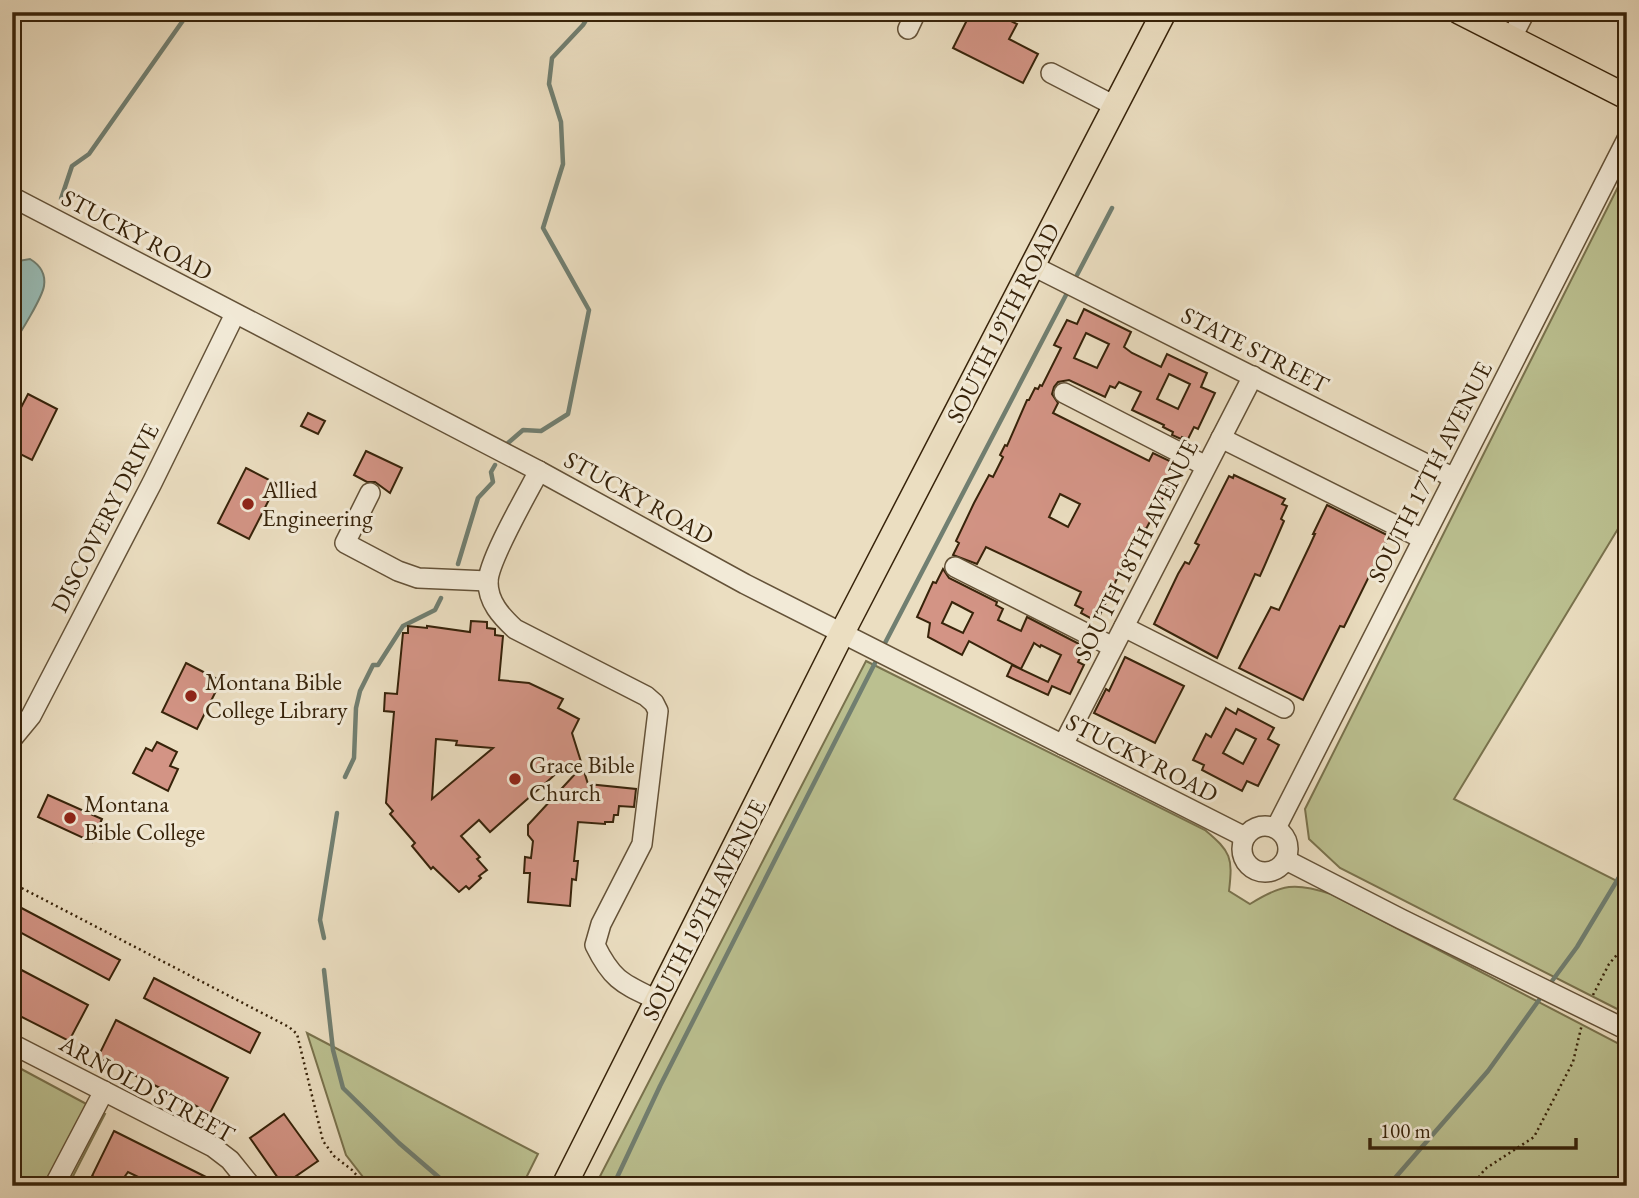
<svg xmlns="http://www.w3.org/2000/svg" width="1639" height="1198" viewBox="0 0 1639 1198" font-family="'EB Garamond',serif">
  <rect width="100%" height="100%" fill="#ebdec1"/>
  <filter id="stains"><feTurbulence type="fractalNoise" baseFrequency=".00286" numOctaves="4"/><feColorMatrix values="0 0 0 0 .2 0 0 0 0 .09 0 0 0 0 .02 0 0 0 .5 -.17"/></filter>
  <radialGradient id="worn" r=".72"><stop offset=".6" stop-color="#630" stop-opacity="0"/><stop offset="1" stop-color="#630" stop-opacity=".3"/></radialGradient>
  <!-- green -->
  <g fill="#bbc090" stroke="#79724d" stroke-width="2">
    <polygon points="1627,169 1627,514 1454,799 1627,886 1627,1014 1340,868 1309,839 1305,809"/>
    <path d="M866 661 1205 830C1231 852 1233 857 1229 891L1250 904C1282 884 1295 882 1331 894L1627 1048V1186H595Z"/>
    <polygon points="307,1033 538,1154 522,1186 370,1186 346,1155"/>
    <polygon points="12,1064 105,1114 68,1186 12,1186"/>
  </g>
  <!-- water -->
  <path fill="#98bcb6" stroke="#717f71" stroke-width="2" d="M30 259C40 265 46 273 44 286 42 298 20 334 12 345V262Z"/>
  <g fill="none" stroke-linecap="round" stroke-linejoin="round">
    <!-- stream -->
    <g stroke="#717f71" stroke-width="4.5">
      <polyline points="61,199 72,166 89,154 189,12"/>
      <polyline points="1077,275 1112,208"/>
      <polyline points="508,443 523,430 541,431 568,414 589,310 543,228 563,164 561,122 549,84 552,58 583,25 591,12"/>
      <polyline points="458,564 478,498 493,482 491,472 495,465"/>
      <polyline points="885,643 1066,295"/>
      <polyline points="345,777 354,758 356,708 360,691 373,665 378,665 403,626 435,610 441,598"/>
      <polyline points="324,938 320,920 337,813"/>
      <polyline points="324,970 333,1050 343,1088 399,1143 449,1186"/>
      <polyline points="1552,981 1577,947 1627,864"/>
      <polyline points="613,1186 660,1086 875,663"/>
      <polyline points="1388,1186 1488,1071 1539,1000"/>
    </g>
  </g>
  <!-- building -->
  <g fill="#d39485" stroke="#37230a" stroke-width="2" fill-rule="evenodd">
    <polygon points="971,12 993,12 1017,24 1009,39 1038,54 1023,83 953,48"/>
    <path d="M1084 309 1131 332 1124 347 1132 353 1161 367 1167 354 1207 373 1201 387 1215 393 1198 429 1194 427 1188 439 1182 437 1181 439 1172 435 1173 432 1163 427 1164 425 1132 410 1141 392 1119 382 1115 388 1110 386 1105 397 1069 380 1058 382 1054 387 1052 394 1058 403 1053 413 1149 461 1153 453 1180 466 1146 529 1141 527 1100 615 1095 613 1092 619 1081 613 1083 609 1075 605 1081 592 986 547 977 564 953 555 959 543 956 541 974 503 989 475 993 477 1003 457 1000 455 1005 445 1007 446 1027 400H1029L1035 388 1038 389 1040 385 1042 386 1061 348 1054 345 1067 320 1077 324ZM1086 333 1109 344 1097 368 1074 358ZM1169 374 1190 384 1178 409 1157 399ZM1060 494 1080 504 1068 527 1049 517Z"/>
    <polygon points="28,394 57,409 32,460 12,450 12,425"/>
    <polygon points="308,413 325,421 318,434 301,426"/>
    <polygon points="366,451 402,468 390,493 375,482 367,482 354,475"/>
    <polygon points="246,468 277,484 249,539 218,523"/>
    <polygon points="1234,475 1285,499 1282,504 1287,506 1281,519 1284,521 1264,567 1260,576 1255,574 1217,658 1154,624 1178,574 1185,562 1189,564 1199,545 1195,543 1229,476 1233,478"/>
    <polygon points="1327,505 1389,536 1344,627 1340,626 1303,700 1239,668 1271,607 1279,610 1310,545 1315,534 1313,534"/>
    <path d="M943 569 949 578 997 602 996 605 1003 609 998 620 1021 631 1027 617 1085 647 1078 662 1084 665 1070 694 1052 686 1048 695 1007 676 1012 665 1048 682 1061 655 1041 645 1040 647 1034 643 1021 669 969 641 962 655 928 637 930 623 917 617 933 582 936 583ZM952 602 973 613 963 633 942 623Z"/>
    <path d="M471 621 487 622V628L495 629V635L503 636 499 680 529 683 563 699 558 708 579 719 572 733 588 784 636 789 634 807 619 806 618 815H614L613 822H605V824L578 822 574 861H578L576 880 572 879 570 906 528 902 530 873H524L525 857 531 858 533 841 528 835V825L576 773 567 764 490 832 479 820 461 836 480 857 477 859 487 870 479 876 481 878 469 889 466 886 459 892 433 867 431 869 412 846 415 843 390 814 393 811 386 803 394 712 384 711 385 693 397 694 403 633H408V626L427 628V626L470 632ZM436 739 457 741 456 745 493 748 432 799Z"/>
    <polygon points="1125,657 1184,686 1155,743 1094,713 1106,689 1109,691"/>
    <polygon points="186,663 221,681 197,729 162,712"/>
    <path d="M1226 708 1236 714 1238 709 1274 728 1268 739 1279 745 1258 786 1247 781 1242 791 1202 770 1204 765 1193 760 1206 734 1211 737ZM1236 729 1256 739 1243 764 1223 753Z"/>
    <polygon points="157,742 177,752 170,766 178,769 168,791 133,773 146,748 152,751"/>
    <polygon points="48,795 102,819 92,842 38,817"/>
    <polygon points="12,903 120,960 109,980 12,928"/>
    <polygon points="12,965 88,1005 69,1041 12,1012"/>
    <polygon points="154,978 260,1033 250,1053 144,998"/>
    <polygon points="116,1020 228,1078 210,1113 98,1057"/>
    <polygon points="284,1114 318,1161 283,1185 250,1138"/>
    <polygon points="114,1131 224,1186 157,1186 128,1172 118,1186 111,1186 92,1176"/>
  </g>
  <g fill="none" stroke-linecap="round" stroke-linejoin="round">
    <defs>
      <g id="minor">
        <polyline points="908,29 916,12"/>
        <polyline points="1511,39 1525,12"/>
        <polyline points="1051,73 1115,106"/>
        <polyline points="12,197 539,471 745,584 1245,837"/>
        <polyline points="1033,266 1454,478"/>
        <polyline points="1064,393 1206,466"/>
        <polyline points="1221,438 1423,539"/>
        <path d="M539 471C527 494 488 561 488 582 488 602 501 616 515 629L646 696 654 703 658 711 642 844 601 924 595 945C613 982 624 984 659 1001"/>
        <polyline points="370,493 345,543 398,571 418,578 488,581"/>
        <polyline points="955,567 1113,647"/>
        <polyline points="1124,627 1284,708"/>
        <polyline points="12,739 31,716 152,483 235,314"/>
        <polyline points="1063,745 1253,376"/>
        <circle cx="1265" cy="849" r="23"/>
        <polyline points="1276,828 1627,139"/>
        <polyline points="1286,860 1401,919 1627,1030"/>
        <polyline points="12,1044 213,1147 230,1160 251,1186"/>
        <polyline points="54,1186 104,1091"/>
      </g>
      <g id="major">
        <polyline points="1460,12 1627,97"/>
        <polyline points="564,1186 842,633 1164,12"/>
      </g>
    </defs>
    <!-- minor casing -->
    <use href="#minor" stroke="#645238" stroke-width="22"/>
    <!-- major casing -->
    <use href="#major" stroke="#37230a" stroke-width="27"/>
    <!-- path -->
    <g stroke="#37230a" stroke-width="2.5" stroke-dasharray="2 3.5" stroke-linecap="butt">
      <polyline points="12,883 289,1027 297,1034 323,1141 334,1156 352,1170 366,1186"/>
      <polyline points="1593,995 1609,964 1627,943"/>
      <polyline points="1472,1186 1485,1169 1534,1137 1573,1062 1582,1024"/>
    </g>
    <!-- minor -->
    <use href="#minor" stroke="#f2ead7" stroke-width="19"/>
    <!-- major -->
    <use href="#major" stroke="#ebdec1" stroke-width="24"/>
  </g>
  <!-- markers -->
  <g fill="#8f2418" stroke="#f2ead7" stroke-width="2.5">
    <circle cx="248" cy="504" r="7"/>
    <circle cx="191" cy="696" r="7"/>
    <circle cx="515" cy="779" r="7"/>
    <circle cx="70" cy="818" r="7"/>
  </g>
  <g text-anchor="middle" stroke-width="6" stroke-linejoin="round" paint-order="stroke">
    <!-- street labels -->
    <g font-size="24" fill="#37230a" stroke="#f2ead7">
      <text transform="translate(137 235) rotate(28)" y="8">STUCKY ROAD</text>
      <text transform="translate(1003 323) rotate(-63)" y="8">SOUTH 19TH ROAD</text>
      <text transform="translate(1255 350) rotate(27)" y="8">STATE STREET</text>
      <text transform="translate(1430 472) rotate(-63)" y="8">SOUTH 17TH AVENUE</text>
      <text transform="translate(639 498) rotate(29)" y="8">STUCKY ROAD</text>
      <text transform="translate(105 518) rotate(-63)" y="8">DISCOVERY DRIVE</text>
      <text transform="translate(1136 550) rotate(-63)" y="8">SOUTH 18TH AVENUE</text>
      <text transform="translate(1142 758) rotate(27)" y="8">STUCKY ROAD</text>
      <text transform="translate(704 910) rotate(-63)" y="8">SOUTH 19TH AVENUE</text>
      <text transform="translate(147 1089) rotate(29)" y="8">ARNOLD STREET</text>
    </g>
    <!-- poi labels -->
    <g font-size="24" fill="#37230a" stroke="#f2ead7" text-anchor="start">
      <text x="262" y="498">Allied<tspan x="262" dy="28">Engineering</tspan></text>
      <text x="205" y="690">Montana Bible<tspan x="205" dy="28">College Library</tspan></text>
      <text x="529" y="773">Grace Bible<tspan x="529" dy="28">Church</tspan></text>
      <text x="84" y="812">Montana<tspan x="84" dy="28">Bible College</tspan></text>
    </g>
  </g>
  <!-- margin -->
  <rect width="1639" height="1198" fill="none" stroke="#ebdec1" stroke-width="42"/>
  <rect x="14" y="14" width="1611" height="1170" fill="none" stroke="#37230a" stroke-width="3.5"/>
  <rect x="21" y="21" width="1597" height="1156" fill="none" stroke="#37230a" stroke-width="2"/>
  <!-- scale -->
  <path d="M1370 1138v10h206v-10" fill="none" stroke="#37230a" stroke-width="3.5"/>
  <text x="1380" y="1138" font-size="21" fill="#37230a" stroke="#f2ead7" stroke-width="5" paint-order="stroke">100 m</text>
  <rect width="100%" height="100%" filter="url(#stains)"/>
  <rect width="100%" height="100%" fill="url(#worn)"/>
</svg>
